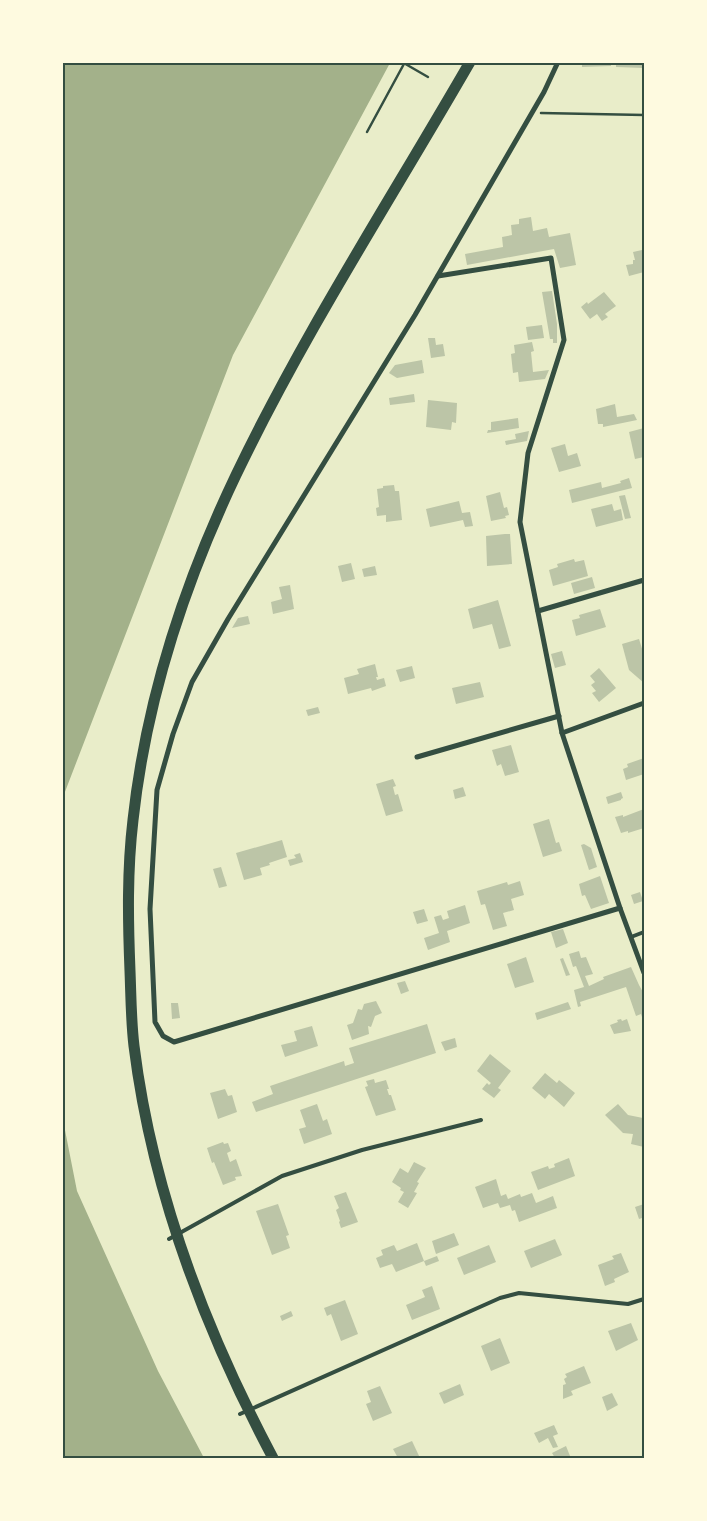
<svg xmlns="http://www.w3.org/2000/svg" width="707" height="1521" viewBox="0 0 707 1521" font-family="'IBM Plex Sans',sans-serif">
  <rect width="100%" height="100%" fill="#e9edc9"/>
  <!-- water -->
  <g fill="#a3b18a">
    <polygon points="63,62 390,63 233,355 63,797"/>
    <polygon points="63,1120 77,1191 158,1371 204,1458 63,1458"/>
  </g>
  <!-- building -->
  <g fill="#bcc5a7">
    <polygon points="582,62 611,62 611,66 582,67"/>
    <polygon points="616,62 644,62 644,68 616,67"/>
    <polygon points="531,217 533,231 547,228 549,237 570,233 576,265 560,268 554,249 467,265 465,254 503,247 502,237 512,235 511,225 519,224 519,219"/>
    <polygon points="642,250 644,272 629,276 626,265 633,264 633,260 635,260 633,252"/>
    <polygon points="552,291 557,324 557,343 553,343 553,339 550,339 542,292"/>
    <polygon points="604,292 616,306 605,314 608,317 602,321 597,314 590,319 581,307 587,302 588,304"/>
    <polygon points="542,325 544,338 528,340 526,327"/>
    <polygon points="428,338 435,338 436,345 443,344 445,356 431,358"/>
    <polygon points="532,342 534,351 531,352 533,372 549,370 545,379 519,382 518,372 513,373 511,354 515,353 514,345"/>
    <polygon points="422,360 424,373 397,378 389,373 395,365"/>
    <polygon points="414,394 415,402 390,405 389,398"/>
    <polygon points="428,400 457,403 456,423 452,422 451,430 426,427"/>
    <polygon points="615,404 617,417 634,414 637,420 603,427 603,424 598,424 596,409"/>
    <polygon points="518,418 519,428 487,433 488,430 491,430 491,422"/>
    <polygon points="644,428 644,457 635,459 629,432"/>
    <polygon points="529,431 527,441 506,445 505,441 516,439 515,434"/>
    <polygon points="565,444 568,456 577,453 581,466 559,472 551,448"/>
    <polygon points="629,478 632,488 572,503 569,490 601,482 602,488 621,483 620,481"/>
    <polygon points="394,485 395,491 399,491 402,520 386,522 386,515 377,516 376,508 379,507 377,489 383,488 383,486"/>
    <polygon points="500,492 504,508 507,507 509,515 505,516 506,518 491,521 486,496"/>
    <polygon points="625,495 631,518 625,519 619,496"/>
    <polygon points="459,501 462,513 470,512 473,526 465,527 463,520 430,527 426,509"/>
    <polygon points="612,504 614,511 621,509 623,520 596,527 591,509"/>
    <polygon points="505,534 510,534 512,564 487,566 486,536"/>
    <polygon points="574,559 575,562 584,560 588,576 553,586 549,570 558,567 557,564"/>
    <polygon points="351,563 355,579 342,582 338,566"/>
    <polygon points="375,566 377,575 364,577 362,569"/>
    <polygon points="592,577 595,588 574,594 571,583"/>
    <polygon points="290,585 294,609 273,614 271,602 282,599 279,587"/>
    <polygon points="498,600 511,646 499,649 492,624 473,629 468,609"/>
    <polygon points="600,609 606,627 576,636 572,620 580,618 579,615"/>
    <polygon points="248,616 250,624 232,628 238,618"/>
    <polygon points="639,639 644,655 644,683 629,670 622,644"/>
    <polygon points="562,651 566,665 555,668 551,654"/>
    <polygon points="375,664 378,677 376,677 377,680 384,678 386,686 372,691 371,688 348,694 344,678 359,674 357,669"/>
    <polygon points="412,666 415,678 400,682 396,670"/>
    <polygon points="599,668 616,688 599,702 592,693 596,691 591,685 595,682 590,676"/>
    <polygon points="480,682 484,697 456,704 452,688"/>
    <polygon points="318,707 320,713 308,716 306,710"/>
    <polygon points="511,745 519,772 505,776 501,764 497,766 492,750"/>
    <polygon points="644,758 644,774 626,780 623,769 628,767 627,764"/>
    <polygon points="393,779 396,786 393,787 395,795 398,794 403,811 386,816 376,784"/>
    <polygon points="463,787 466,796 455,799 453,790"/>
    <polygon points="621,792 623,798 621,799 621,800 608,804 606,797"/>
    <polygon points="644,809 644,828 628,833 628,831 621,833 615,817 623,815 623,817"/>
    <polygon points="549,819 556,843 559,842 562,851 543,857 533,824"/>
    <polygon points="282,840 287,857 269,863 270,865 260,868 262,875 244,880 236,853"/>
    <polygon points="584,844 591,848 597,867 589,870 581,845"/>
    <polygon points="300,853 303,862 290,866 288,860 296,858 294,855"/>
    <polygon points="221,867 227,886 219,888 213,869"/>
    <polygon points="600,876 609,903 591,909 585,895 582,896 579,884"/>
    <polygon points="520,881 524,895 511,899 514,910 503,913 507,926 493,930 485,904 481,905 477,891 507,882 508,885"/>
    <polygon points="640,892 643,901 634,904 631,895"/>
    <polygon points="465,905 470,923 447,931 450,942 428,950 424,938 439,933 434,917 441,915 443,920 449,918 447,911"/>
    <polygon points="424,909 428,921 417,924 413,912"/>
    <polygon points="563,929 568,943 556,948 551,932"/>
    <polygon points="579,951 581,958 586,957 593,974 585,976 589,986 604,979 603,977 631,967 639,985 644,994 644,1023 641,1014 636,1016 626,987 580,1002 581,1006 578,1007 574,990 584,987 576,966 573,967 569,954"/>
    <polygon points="526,957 534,982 515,988 507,964"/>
    <polygon points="563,958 570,975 566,976 560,959"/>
    <polygon points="405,981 409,991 401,994 397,983"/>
    <polygon points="376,1001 382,1013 375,1016 371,1027 368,1026 369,1034 352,1040 347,1025 353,1023 358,1009 362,1010 364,1004"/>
    <polygon points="568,1002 571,1009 537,1020 535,1013"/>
    <polygon points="171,1003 178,1003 180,1018 172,1019"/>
    <polygon points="621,1019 622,1021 627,1019 631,1031 614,1034 610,1025 618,1022 617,1020"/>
    <polygon points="427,1024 436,1053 256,1112 252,1102 273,1094 270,1086 344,1061 345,1066 354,1063 349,1048"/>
    <polygon points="312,1026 318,1046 285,1057 281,1045 297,1041 294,1031"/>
    <polygon points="455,1038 457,1047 445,1051 441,1042"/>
    <polygon points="490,1054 511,1071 498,1088 501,1090 494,1098 482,1089 487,1083 489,1085 491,1083 477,1071"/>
    <polygon points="545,1073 557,1083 559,1080 575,1093 564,1107 549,1094 545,1099 532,1088"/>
    <polygon points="374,1079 375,1083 386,1080 389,1089 387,1089 389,1095 391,1095 396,1110 376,1116 365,1087 368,1086 366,1081"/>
    <polygon points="225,1089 228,1096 232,1095 237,1112 218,1119 210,1093"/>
    <polygon points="317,1104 323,1121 327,1119 332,1134 304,1144 299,1129 306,1127 300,1110"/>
    <polygon points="618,1104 628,1115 643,1118 642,1120 644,1121 644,1147 631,1144 633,1134 623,1133 605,1115"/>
    <polygon points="223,1142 224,1144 228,1143 231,1151 227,1153 230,1162 236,1159 242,1176 235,1177 236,1180 223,1185 214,1162 212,1163 207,1148"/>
    <polygon points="569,1158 575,1176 538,1190 531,1172 548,1166 549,1169 555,1167 554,1164"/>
    <polygon points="414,1162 426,1168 417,1182 419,1183 414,1192 417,1193 408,1208 398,1202 404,1192 400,1190 401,1188 392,1182 400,1168 408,1173"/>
    <polygon points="496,1179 501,1196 506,1194 508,1199 520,1194 521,1197 532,1193 536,1203 553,1196 557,1208 519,1222 515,1210 512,1211 510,1205 500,1208 498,1203 483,1208 475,1187"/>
    <polygon points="346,1192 358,1222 341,1228 339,1222 340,1221 336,1210 339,1208 334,1196"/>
    <polygon points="278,1204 289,1235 286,1236 290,1248 272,1255 256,1211"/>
    <polygon points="644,1204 644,1223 642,1218 639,1219 635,1207"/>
    <polygon points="454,1233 459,1245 436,1254 432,1241"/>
    <polygon points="555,1239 562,1255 531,1268 524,1251"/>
    <polygon points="417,1243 424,1261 396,1272 392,1264 380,1268 376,1258 383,1255 381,1250 394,1245 397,1251"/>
    <polygon points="489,1245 496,1262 464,1275 457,1258"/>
    <polygon points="621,1253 629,1272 614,1279 615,1282 605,1286 598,1265 614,1259 612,1256"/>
    <polygon points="437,1256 439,1261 426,1266 424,1261"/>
    <polygon points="432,1286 440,1309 412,1320 406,1305 425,1297 422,1290"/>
    <polygon points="345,1300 358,1334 341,1341 331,1314 327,1316 324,1308"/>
    <polygon points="291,1311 293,1316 282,1321 280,1316"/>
    <polygon points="631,1323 638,1340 616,1351 608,1331"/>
    <polygon points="500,1338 510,1363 491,1371 481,1346"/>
    <polygon points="584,1366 591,1383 571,1391 573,1395 563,1399 563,1385 566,1384 564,1379 567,1377 565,1374"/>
    <polygon points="460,1384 464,1395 444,1404 439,1393"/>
    <polygon points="380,1386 392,1413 373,1421 366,1404 371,1402 367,1391"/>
    <polygon points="612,1393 618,1405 607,1411 602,1397"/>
    <polygon points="554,1425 558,1434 553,1436 558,1447 553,1448 548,1438 539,1443 534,1433"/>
    <polygon points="412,1441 420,1458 398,1458 393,1449"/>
    <polygon points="566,1446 570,1456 565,1458 555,1458 552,1453"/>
  </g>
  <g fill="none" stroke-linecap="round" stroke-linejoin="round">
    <!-- path -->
    <g stroke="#344e41" stroke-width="2.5">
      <polyline points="402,62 428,77"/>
      <polyline points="541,113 644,115"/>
      <polyline points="367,132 405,62"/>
    </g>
    <!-- service -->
    <g stroke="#344e41" stroke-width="4">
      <polyline points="631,937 644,932"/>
      <polyline points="169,1239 282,1176 362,1150 481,1120"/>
      <polyline points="240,1414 500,1298 519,1293 628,1304 644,1299"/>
    </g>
    <!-- minor -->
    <g stroke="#344e41" stroke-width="5">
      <polyline points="558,62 544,92 415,315 228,619 192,682 173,734 157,790 150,909 155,1022 163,1036 174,1042 620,908 644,973"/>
      <polyline points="438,276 551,258 564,340 528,453 520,522 562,733 620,908"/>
      <polyline points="538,611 644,580"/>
      <polyline points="562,733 644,703"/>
      <polyline points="417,757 559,716"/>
    </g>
    <!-- primary -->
    <path stroke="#344e41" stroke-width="11" d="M273 1458C205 1330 152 1191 134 1046 131 1021 131 996 130 971 128 921 127 871 133 820 146 701 184 584 236 475 304 333 391 199 470 62"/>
  </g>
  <!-- border -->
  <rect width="707" height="1521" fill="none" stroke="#fefae0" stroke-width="128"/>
  <rect x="64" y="64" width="579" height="1393" fill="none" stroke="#344e41" stroke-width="2"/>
</svg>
